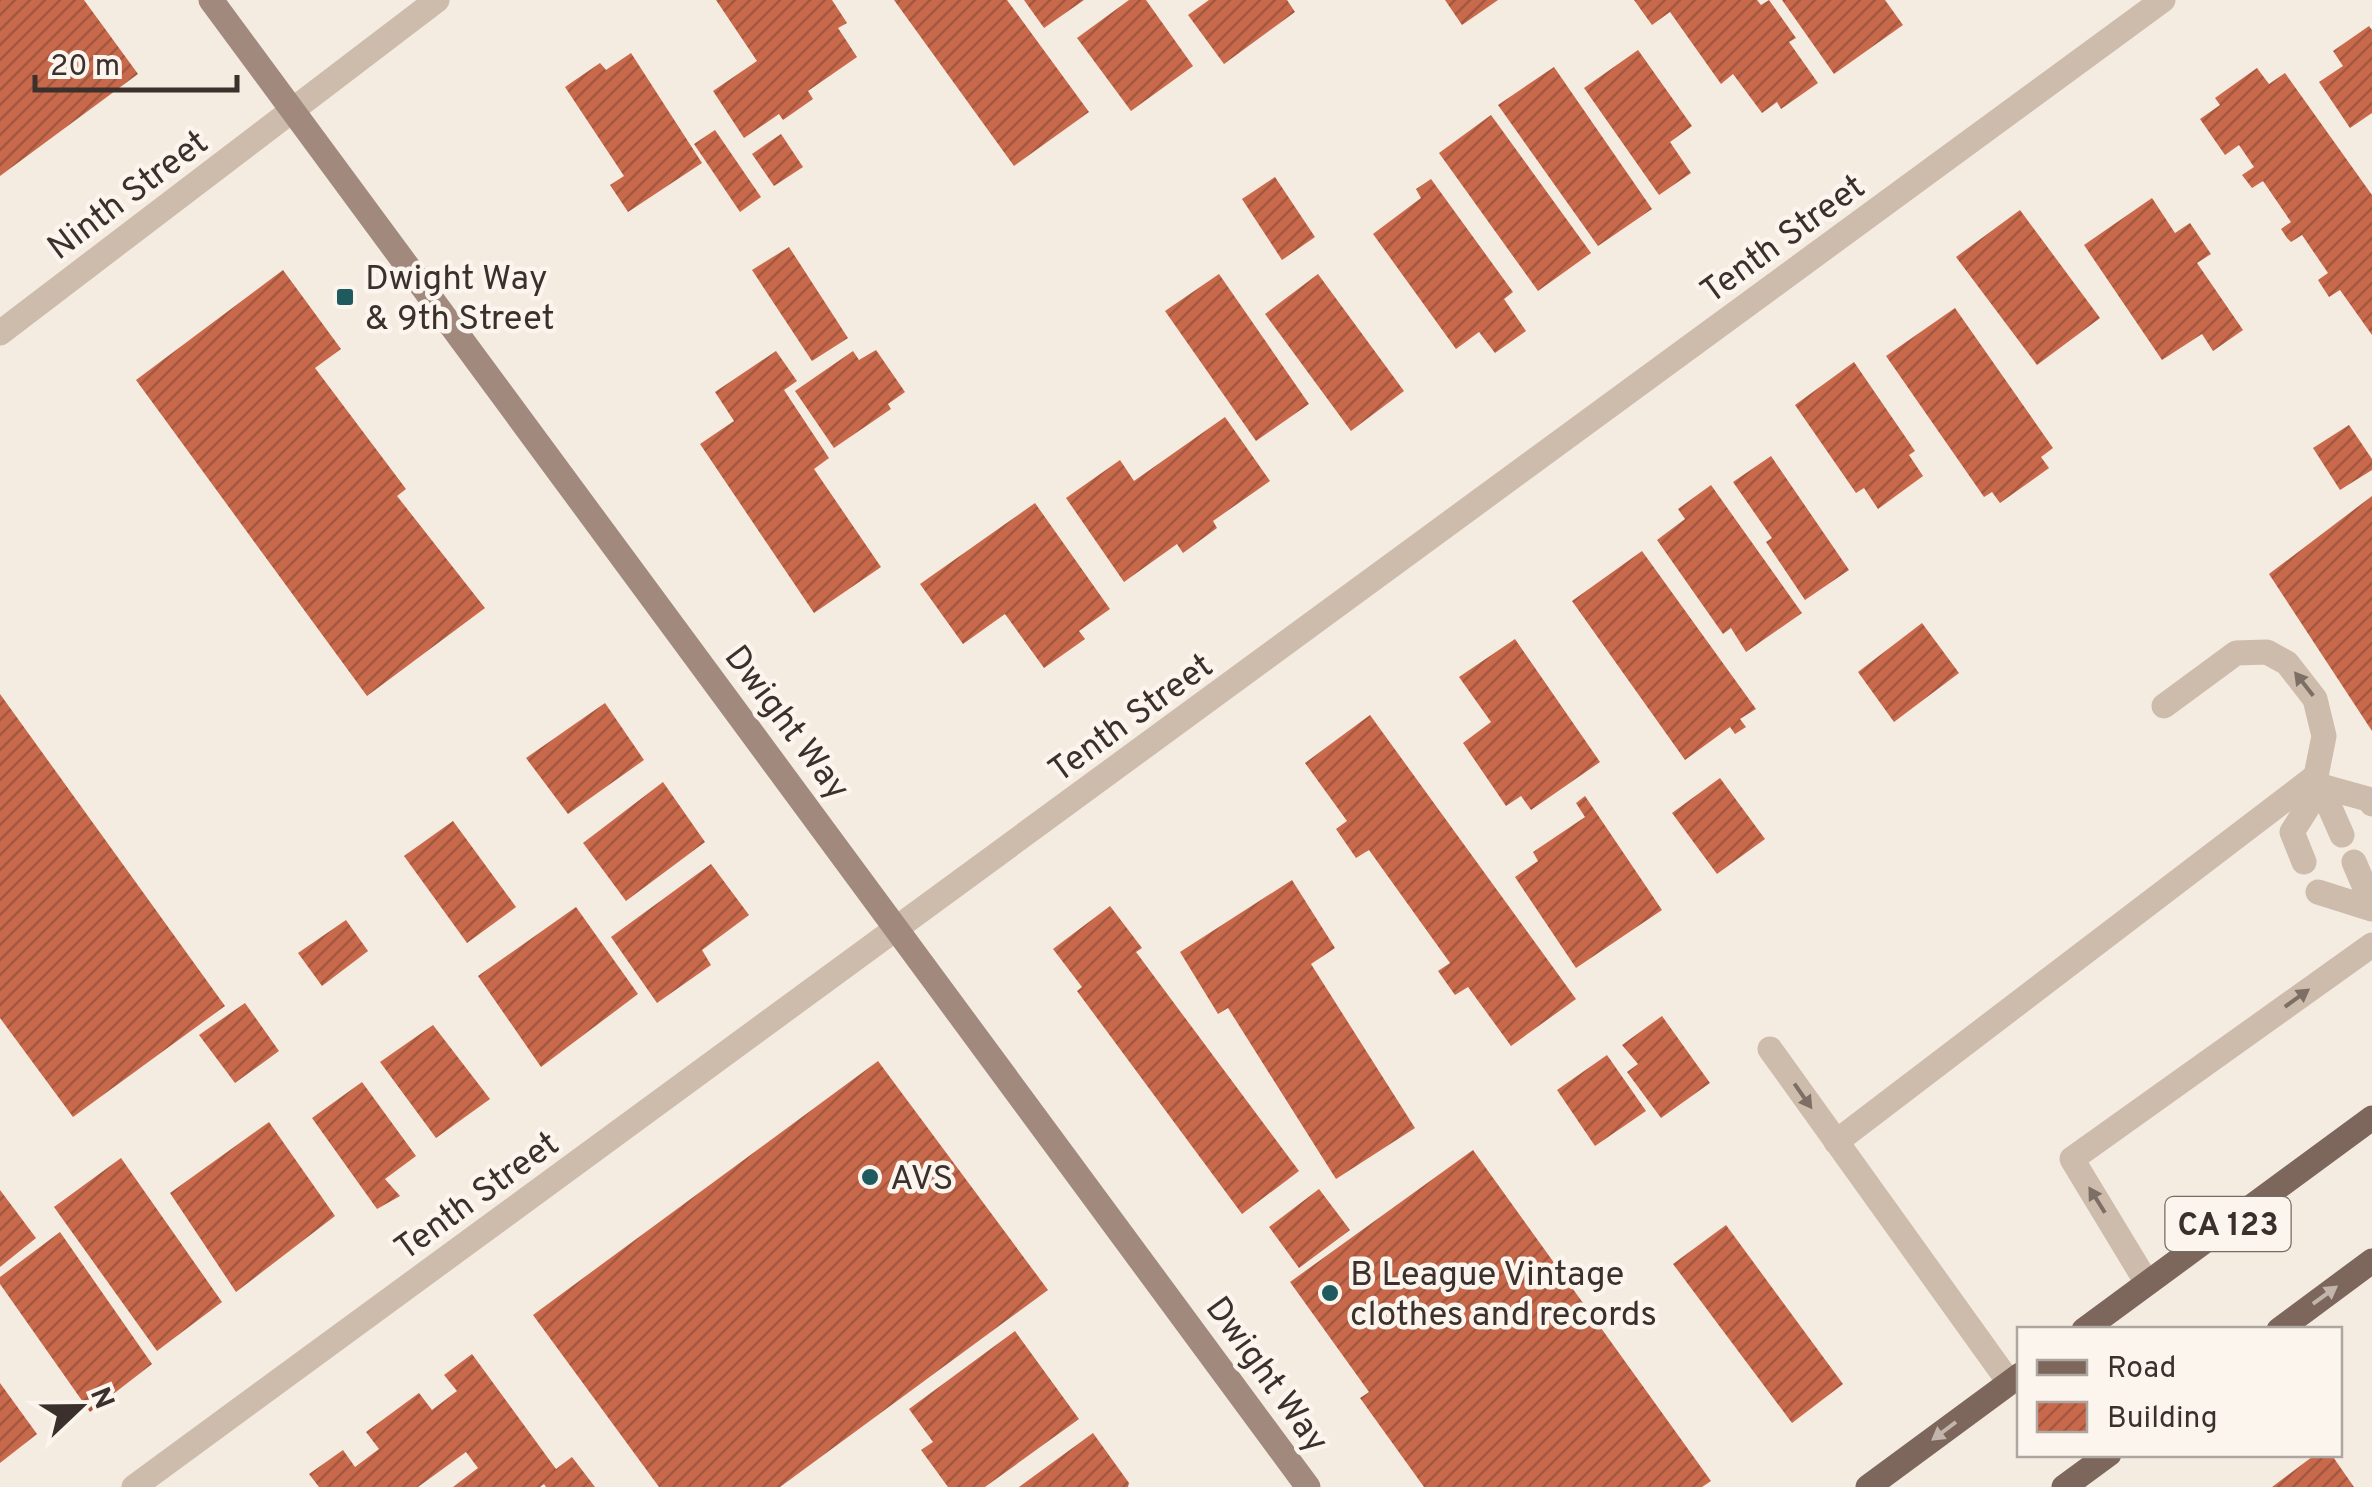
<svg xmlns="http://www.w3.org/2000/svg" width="2372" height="1487" viewBox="0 0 2372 1487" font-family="Overpass,sans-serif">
  <defs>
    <pattern id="building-hatch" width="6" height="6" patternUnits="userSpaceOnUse" patternTransform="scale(2.5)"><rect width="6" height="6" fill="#c8694b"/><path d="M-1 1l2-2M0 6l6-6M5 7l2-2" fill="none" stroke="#a4573f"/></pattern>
  </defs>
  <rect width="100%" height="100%" fill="#f4ebe1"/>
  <!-- building -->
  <g fill="url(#building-hatch)">
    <polygon points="0,0 84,0 138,74 0,176"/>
    <polygon points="716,0 832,0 847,23 838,28 857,57 808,91 813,99 783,120 779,114 744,138 713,91 757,61"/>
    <polygon points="894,0 1007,0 1089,112 1014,166"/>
    <polygon points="1024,0 1084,0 1044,28"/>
    <polygon points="1129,0 1146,0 1193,66 1131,111 1077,38"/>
    <polygon points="1209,0 1287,0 1295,12 1224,64 1188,15"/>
    <polygon points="1445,0 1498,0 1462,25"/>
    <polygon points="1634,0 1757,0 1761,5 1769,0 1796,38 1789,42 1818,83 1781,109 1777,102 1762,113 1733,74 1721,84 1670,12 1652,25"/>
    <polygon points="1782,0 1885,0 1903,25 1834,74"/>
    <polygon points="2369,26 2372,30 2372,113 2350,128 2319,82 2343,66 2333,51"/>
    <polygon points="1638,50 1692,126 1670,142 1691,173 1659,195 1584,88"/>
    <polygon points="631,53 702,163 628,212 610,185 624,176 565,87 600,63 606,70"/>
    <polygon points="1554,67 1652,209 1598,246 1498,105"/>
    <polygon points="2257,68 2269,84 2285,73 2372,195 2372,335 2340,290 2329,297 2318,280 2328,273 2302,235 2291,242 2287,238 2281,229 2291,222 2263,181 2252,188 2242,175 2254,167 2239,145 2225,155 2200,119 2220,105 2215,98"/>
    <polygon points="1491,115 1591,253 1538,291 1439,153"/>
    <polygon points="715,130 761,197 740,212 694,144"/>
    <polygon points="781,134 803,167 774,186 752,154"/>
    <polygon points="1275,177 1315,237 1282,260 1242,199"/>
    <polygon points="1431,179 1513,292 1504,299 1526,331 1495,353 1479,332 1456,349 1373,234 1421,198 1416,189"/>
    <polygon points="2152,198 2175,233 2190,223 2211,254 2197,263 2243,330 2213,351 2202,334 2162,360 2084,245"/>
    <polygon points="2020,210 2100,318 2037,365 1956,257"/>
    <polygon points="789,247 848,338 812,361 752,270"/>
    <polygon points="283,270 341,349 315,368 406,489 397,496 485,608 367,696 136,380"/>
    <polygon points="1219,274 1309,404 1256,441 1165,311"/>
    <polygon points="1318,274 1404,391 1351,431 1265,314"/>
    <polygon points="1955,308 2053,448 2041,457 2049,468 2000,503 1992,492 1984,497 1886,356"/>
    <polygon points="876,350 905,392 888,404 891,409 834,448 795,391 853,351 859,360"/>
    <polygon points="776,351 797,381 784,390 829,458 814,469 881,567 814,613 700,444 734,421 715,392"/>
    <polygon points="1854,362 1915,451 1909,455 1923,476 1878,509 1864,488 1856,493 1795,405"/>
    <polygon points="1225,417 1270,481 1213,521 1217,528 1183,553 1177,544 1124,582 1066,498 1120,460 1134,481"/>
    <polygon points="2349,425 2372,459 2372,470 2340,490 2313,448"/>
    <polygon points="1771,456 1849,570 1805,600 1766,542 1772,538 1733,482"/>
    <polygon points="1711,485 1802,613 1746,652 1731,628 1723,634 1657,540 1685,519 1678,509"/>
    <polygon points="2372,496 2372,731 2269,574"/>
    <polygon points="1035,503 1110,609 1079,631 1085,639 1044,668 1005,614 963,644 920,584"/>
    <polygon points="1642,551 1756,709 1740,719 1746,727 1735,734 1730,727 1685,760 1572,601"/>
    <polygon points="1922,623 1959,673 1894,722 1858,672"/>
    <polygon points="1515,639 1600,762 1531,810 1521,796 1506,806 1463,743 1491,722 1459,677"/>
    <polygon points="0,694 225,1006 73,1117 0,1018"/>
    <polygon points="605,703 644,760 568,814 526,758"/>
    <polygon points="1370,715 1576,999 1511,1046 1468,987 1455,995 1438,971 1450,963 1369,850 1356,858 1336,829 1347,821 1305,763"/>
    <polygon points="1720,778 1765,839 1717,874 1672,813"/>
    <polygon points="663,782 705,842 626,901 583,843"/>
    <polygon points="1585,796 1662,910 1576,968 1515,877 1538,861 1533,852 1585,817 1576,803"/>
    <polygon points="453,821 516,907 467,943 404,856"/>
    <polygon points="711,864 749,915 702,950 711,965 657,1003 611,937"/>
    <polygon points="1292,880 1335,948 1311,964 1415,1128 1336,1179 1228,1008 1218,1014 1180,952"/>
    <polygon points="1110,906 1142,948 1136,952 1299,1171 1242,1214 1077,991 1082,987 1053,949"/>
    <polygon points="576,907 638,994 541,1067 478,976"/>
    <polygon points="346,920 368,951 322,986 298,953"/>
    <polygon points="245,1003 279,1051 235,1083 199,1035"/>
    <polygon points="1662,1016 1710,1083 1661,1118 1627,1072 1638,1064 1622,1045"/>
    <polygon points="433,1025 490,1099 436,1138 380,1062"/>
    <polygon points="1607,1055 1646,1111 1595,1146 1557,1090"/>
    <polygon points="878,1061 1048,1290 780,1487 659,1487 533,1315"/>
    <polygon points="362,1082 416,1156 385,1179 400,1196 377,1209 312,1118"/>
    <polygon points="269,1122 335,1216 236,1292 170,1193"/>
    <polygon points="1473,1150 1711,1481 1702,1487 1424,1487 1360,1398 1369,1392 1290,1282"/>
    <polygon points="121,1158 222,1302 157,1351 54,1207"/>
    <polygon points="1319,1189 1350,1230 1299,1268 1269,1227"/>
    <polygon points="0,1190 36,1238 0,1267"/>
    <polygon points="1726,1225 1843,1384 1792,1423 1673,1264"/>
    <polygon points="60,1232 152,1364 90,1412 0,1284 0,1277"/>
    <polygon points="1015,1331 1079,1419 985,1487 948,1487 921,1450 933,1442 909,1409"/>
    <polygon points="472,1354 556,1469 572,1457 595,1487 546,1487 544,1484 540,1487 453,1487 478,1468 466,1452 418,1487 319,1487 309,1474 343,1450 355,1467 379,1449 366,1432 419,1393 432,1410 457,1391 444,1375"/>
    <polygon points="0,1383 37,1434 0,1463"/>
    <polygon points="1093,1433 1129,1483 1128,1487 1019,1487"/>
    <polygon points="2316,1454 2331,1454 2354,1487 2272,1487"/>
  </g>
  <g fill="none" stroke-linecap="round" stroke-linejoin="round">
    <!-- lane -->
    <g stroke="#cdbbac" stroke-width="25">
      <polyline points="2164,706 2236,653 2267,652 2287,663 2315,699 2324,736 2316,776 2342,835"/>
      <polyline points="2321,786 2371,800 2372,804"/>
      <polyline points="2304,862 2292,832 2321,786"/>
      <polyline points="2354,862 2372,904"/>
      <polyline points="2318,892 2372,909"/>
      <polyline points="1770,1049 2009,1382"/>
      <polyline points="1836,1142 2316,776"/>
      <polyline points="2147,1283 2072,1159 2372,945"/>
    </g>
    <!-- street -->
    <g stroke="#cdbbac" stroke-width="25">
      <polyline points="0,333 437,0"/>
      <path d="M134 1487C813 994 1488 497 2163 0"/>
    </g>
    <!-- secondary -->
    <polyline stroke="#a18a7d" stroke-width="25" points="211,0 1308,1487"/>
    <!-- primary -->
    <g stroke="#7d675c" stroke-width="25">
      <polyline points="2084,1330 2372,1118"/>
      <polyline points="2279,1330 2372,1261"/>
      <polyline points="1868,1487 2020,1375"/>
      <polyline points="2064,1487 2109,1454"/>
    </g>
  </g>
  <!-- one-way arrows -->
  <defs><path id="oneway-solid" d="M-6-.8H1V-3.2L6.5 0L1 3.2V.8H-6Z" transform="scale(2.5)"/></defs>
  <g fill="#7d6f65">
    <use href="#oneway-solid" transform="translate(2304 684) rotate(-128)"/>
    <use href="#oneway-solid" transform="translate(2297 998) rotate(-36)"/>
    <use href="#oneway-solid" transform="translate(1803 1096) rotate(55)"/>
    <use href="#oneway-solid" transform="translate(2097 1200) rotate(-122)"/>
  </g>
  <g fill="#c2b5ac">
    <use href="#oneway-solid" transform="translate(2325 1295) rotate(-36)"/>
    <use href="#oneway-solid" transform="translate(1944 1431) rotate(143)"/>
  </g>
  <!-- markers -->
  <g fill="#1f5a5e" stroke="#fbf5ee" stroke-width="4">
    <rect x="335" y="287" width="20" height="20" rx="5"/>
    <circle cx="870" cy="1177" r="10"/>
    <circle cx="1330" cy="1293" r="10"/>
  </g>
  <g text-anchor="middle" stroke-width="9" stroke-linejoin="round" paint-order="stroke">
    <!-- shield labels -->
    <rect fill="#fbf5ee" stroke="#756b66" stroke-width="2.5" x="2165.5" y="1197" width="125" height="54" rx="8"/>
    <g font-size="32" font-weight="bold" fill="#3b302b">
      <text x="2228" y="1235">CA 123</text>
    </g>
    <!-- street labels -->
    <g font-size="35" fill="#3b302b" stroke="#fbf5ee">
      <text transform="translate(127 194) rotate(-37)" y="12">Ninth Street</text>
      <text transform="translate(1782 238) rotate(-36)" y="12">Tenth Street</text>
      <text transform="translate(1130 717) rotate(-36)" y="12">Tenth Street</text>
      <text transform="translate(788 722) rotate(53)" y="12">Dwight Way</text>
      <text transform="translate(476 1195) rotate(-36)" y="12">Tenth Street</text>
      <text transform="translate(1268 1374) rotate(54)" y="12">Dwight Way</text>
    </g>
    <!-- poi labels -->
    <g font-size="35" fill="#3b302b" stroke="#fbf5ee" text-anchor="start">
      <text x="365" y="289">Dwight Way<tspan x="365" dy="40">&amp; 9th Street</tspan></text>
      <text x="890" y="1189">AVS</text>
      <text x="1350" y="1285">B League Vintage<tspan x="1350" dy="40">clothes and records</tspan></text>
    </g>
  </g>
  <!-- legend -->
  <rect x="2017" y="1327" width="325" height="130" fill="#fbf5ee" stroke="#aea6a0" stroke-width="2.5"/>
  <rect x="2037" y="1360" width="50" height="15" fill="#7d675c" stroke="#aea6a0" stroke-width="2.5"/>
  <text x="2107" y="1377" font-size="30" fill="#3b302b">Road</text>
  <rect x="2037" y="1402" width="50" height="30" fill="url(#building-hatch)" stroke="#aea6a0" stroke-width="2.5"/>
  <text x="2107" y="1427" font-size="30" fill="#3b302b">Building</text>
  <!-- north arrow -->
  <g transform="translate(80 1407) rotate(68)" stroke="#fbf5ee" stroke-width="8" paint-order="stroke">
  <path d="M0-8L18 38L0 25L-18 38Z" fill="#3b302b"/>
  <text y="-15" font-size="28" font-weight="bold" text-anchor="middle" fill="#3b302b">N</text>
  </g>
  <!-- scale -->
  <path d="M35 75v15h202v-15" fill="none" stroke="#3b302b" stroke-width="5"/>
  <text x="50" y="75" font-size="30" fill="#3b302b" stroke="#fbf5ee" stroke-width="8" paint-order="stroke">20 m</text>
</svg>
